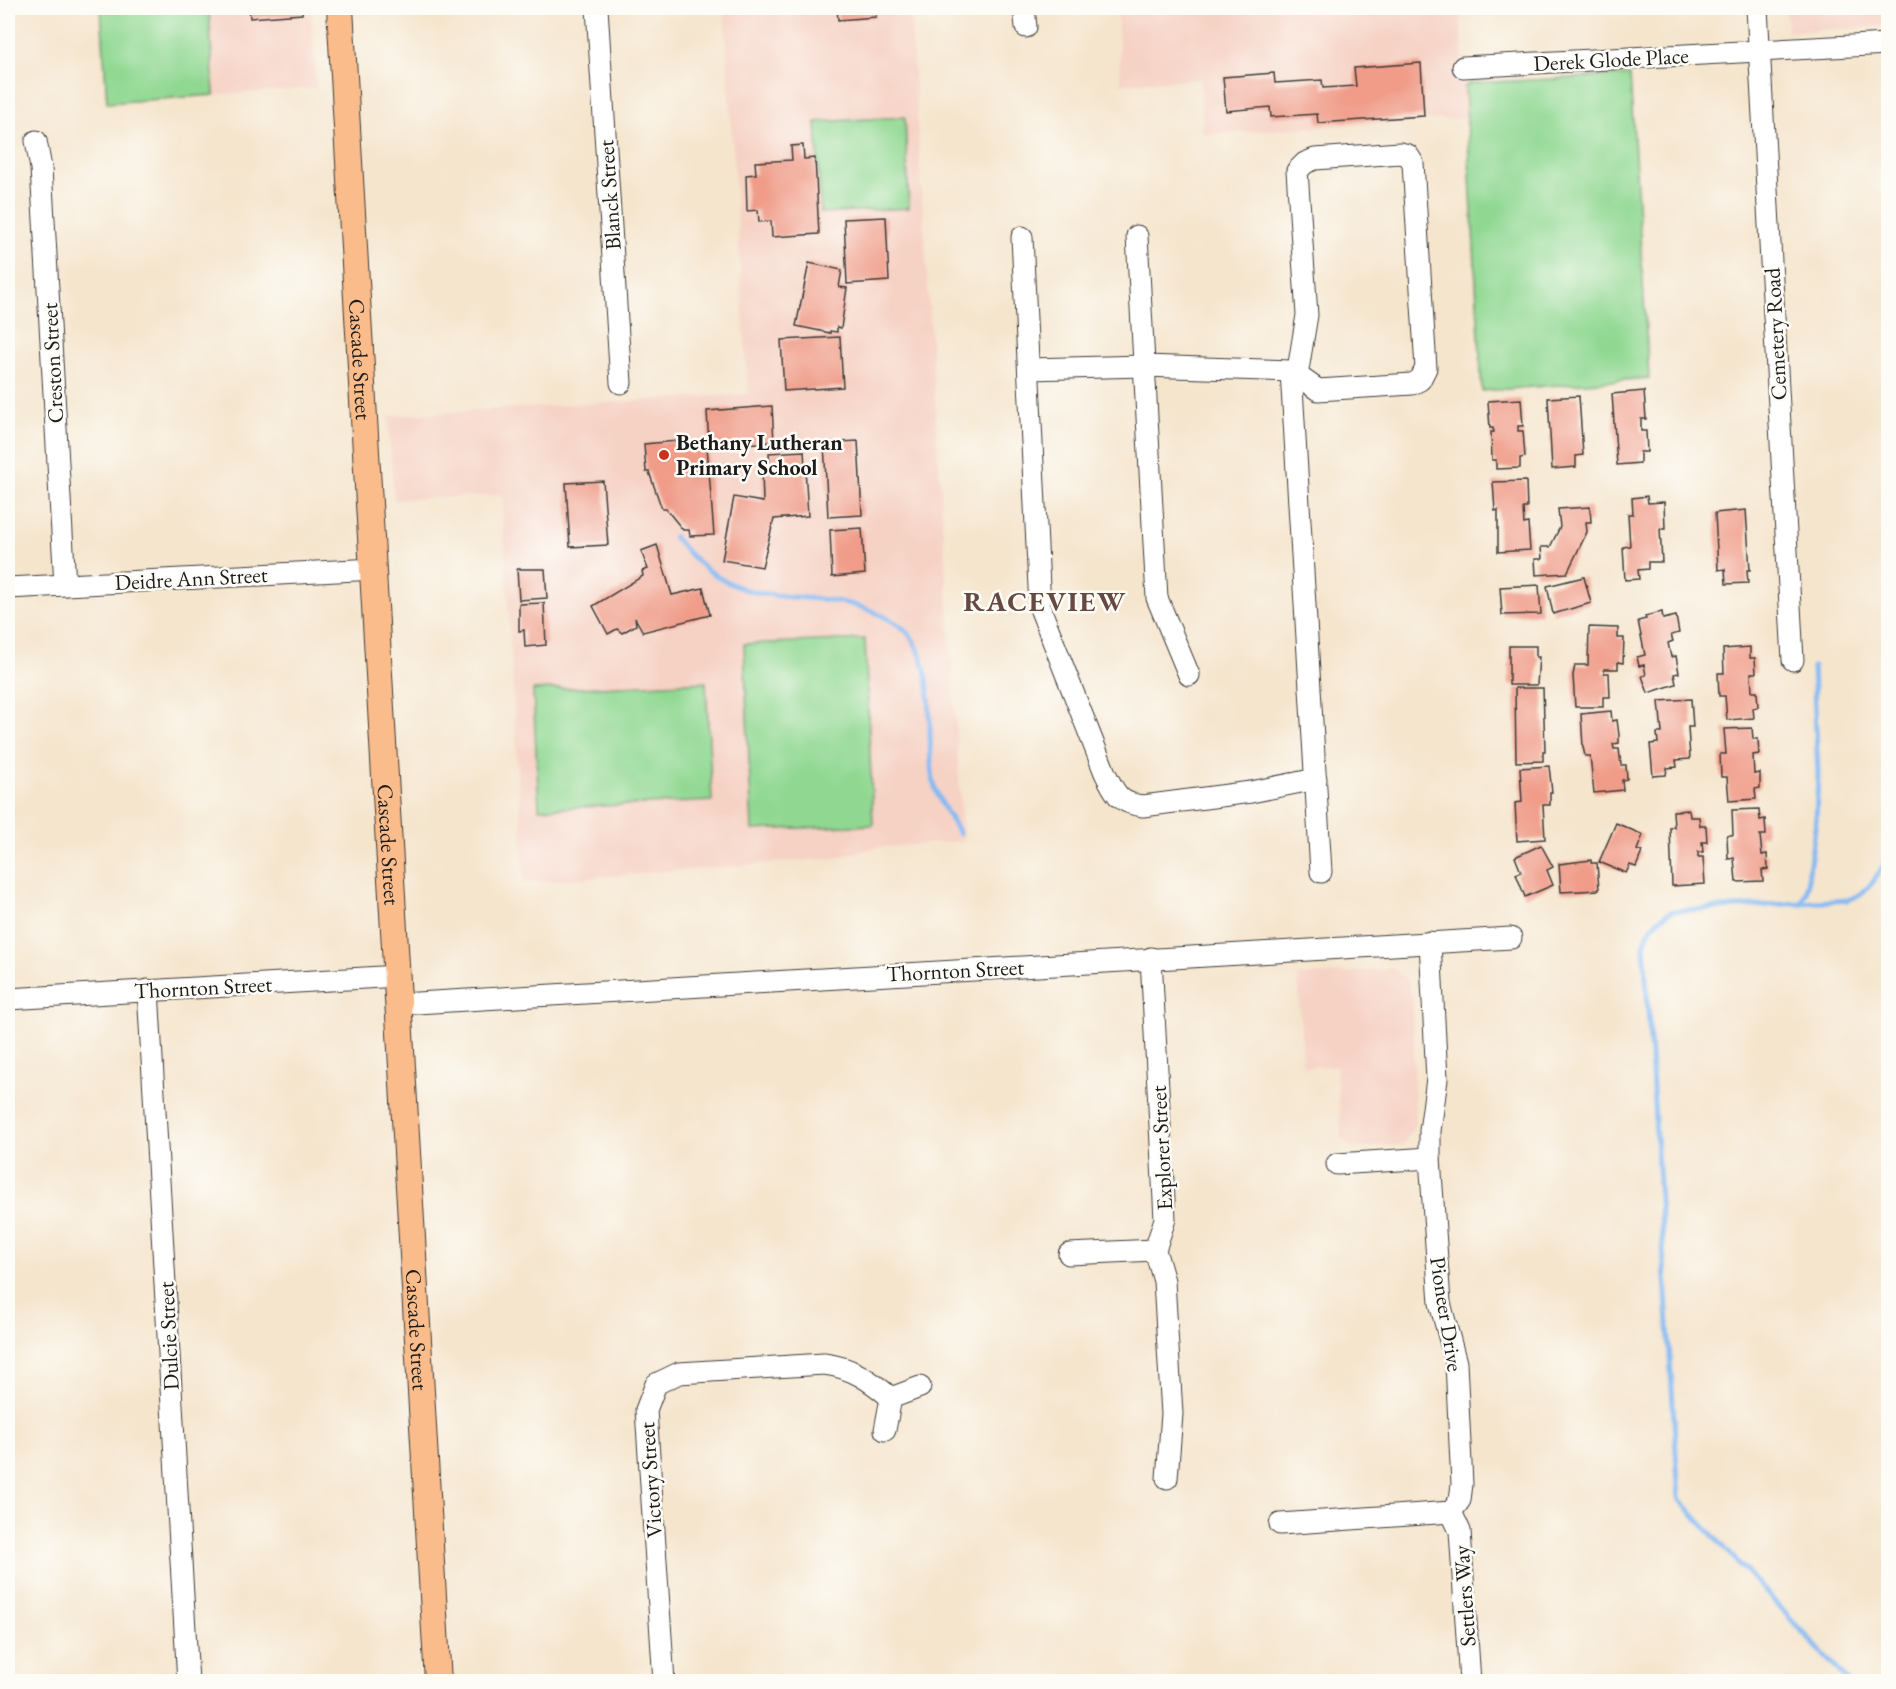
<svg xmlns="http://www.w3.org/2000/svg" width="1896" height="1689" viewBox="0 0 1896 1689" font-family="'EB Garamond',serif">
  <rect width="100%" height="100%" fill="#fdfcf7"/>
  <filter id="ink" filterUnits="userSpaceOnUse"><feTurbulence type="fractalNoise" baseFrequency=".0167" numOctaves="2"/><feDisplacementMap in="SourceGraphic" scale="12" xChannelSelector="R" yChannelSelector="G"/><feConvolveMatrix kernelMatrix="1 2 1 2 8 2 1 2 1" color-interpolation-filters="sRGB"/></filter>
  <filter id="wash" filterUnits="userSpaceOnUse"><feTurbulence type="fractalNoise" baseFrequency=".008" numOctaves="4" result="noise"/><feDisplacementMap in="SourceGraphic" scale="24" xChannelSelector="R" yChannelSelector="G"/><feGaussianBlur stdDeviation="1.35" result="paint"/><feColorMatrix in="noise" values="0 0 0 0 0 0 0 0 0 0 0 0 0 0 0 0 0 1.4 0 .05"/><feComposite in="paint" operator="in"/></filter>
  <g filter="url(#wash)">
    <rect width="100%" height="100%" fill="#f5e5cd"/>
    <!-- built -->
    <g fill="#f6d2c4">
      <polygon points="209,8 311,8 316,88 214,95"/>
      <polygon points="724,8 910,8 963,841 873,848 835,858 524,883 502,495 394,500 388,416 748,394"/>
      <polygon points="1117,8 1460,8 1466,118 1203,134 1200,79 1121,84"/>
      <polygon points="1786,8 1886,8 1887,26 1787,32"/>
      <polygon points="1393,969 1408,980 1413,1001 1415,1125 1403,1145 1351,1148 1341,1136 1336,1066 1303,1067 1298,976"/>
    </g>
    <!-- green -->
    <g fill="#90d892" stroke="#567a57" stroke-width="1.5">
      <polygon points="101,8 209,8 214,95 107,103"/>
      <polygon points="1630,75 1649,378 1482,391 1465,86 1471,83"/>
      <polygon points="905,117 909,208 821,213 816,122"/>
      <polygon points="865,639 873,825 752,830 744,644"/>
      <polygon points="706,682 712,801 539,809 533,690"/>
    </g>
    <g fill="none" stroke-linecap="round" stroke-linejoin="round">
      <!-- stream -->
      <g stroke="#83b9f2" stroke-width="5">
        <path d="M674 537C694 562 722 585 755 592 803 602 835 593 883 616 894 622 905 627 912 638 939 681 925 733 933 780 937 799 950 817 959 833"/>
        <polyline points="1801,903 1806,893 1816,820 1818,774 1813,667"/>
        <path d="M1849 1682 1679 1499 1644 946C1648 928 1657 918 1673 911L1848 900C1870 892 1878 876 1888 856"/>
      </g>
    </g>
    <g id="blocks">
      <!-- building -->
      <g fill="#f09c89">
        <polygon points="249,8 302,8 302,14 250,18"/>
        <polygon points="837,8 876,8 876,17 838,20"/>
        <polygon points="1374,8 1407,8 1407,11 1374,13"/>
        <polygon points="1421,63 1424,116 1318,123 1317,114 1271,117 1270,107 1226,111 1223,77 1274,73 1275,83 1322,80 1323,88 1356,86 1354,68"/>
        <polygon points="803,145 804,159 815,158 819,234 772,237 771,221 759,222 758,210 747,211 746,175 756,174 755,162 792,160 791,146"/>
        <polygon points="886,217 889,281 847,284 844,219"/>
        <polygon points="809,263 842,270 839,287 847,288 841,328 837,327 837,332 830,331 830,333 796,326"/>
        <polygon points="840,337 843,387 784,391 781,340"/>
        <polygon points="1644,391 1646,419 1641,419 1641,431 1646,431 1647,452 1640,452 1640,463 1617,465 1612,394"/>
        <polygon points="1579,396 1583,455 1576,456 1576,467 1552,469 1548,398"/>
        <polygon points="1521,399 1523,426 1518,426 1518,431 1523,431 1525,457 1520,458 1520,468 1496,469 1496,460 1492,460 1491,432 1494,432 1493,428 1490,428 1488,401"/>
        <polygon points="772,406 774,442 709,446 707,411"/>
        <polygon points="677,441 677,444 700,442 700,446 707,446 714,535 690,536 689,530 683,530 666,509 662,509 649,472 646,472 644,444"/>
        <polygon points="858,441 862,515 828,517 824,443"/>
        <polygon points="804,451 808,516 774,519 762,567 722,560 734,497 763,502 762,470 770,470 769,453"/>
        <polygon points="603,481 608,545 570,547 566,483"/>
        <polygon points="1526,481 1527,508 1523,508 1524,524 1528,523 1530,550 1498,552 1498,510 1495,511 1493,482"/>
        <polygon points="1647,496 1648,503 1664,502 1665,529 1660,529 1662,562 1648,562 1648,569 1638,570 1639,579 1625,580 1623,547 1630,546 1628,514 1633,514 1632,498"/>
        <polygon points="1590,507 1591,522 1586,522 1587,532 1567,573 1536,575 1535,559 1542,559 1541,547 1550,547 1560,527 1558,509"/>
        <polygon points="1746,510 1750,570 1747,570 1748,583 1726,584 1725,569 1718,570 1715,513"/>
        <polygon points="862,528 865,574 832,577 830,530"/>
        <polygon points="657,545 672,595 703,588 710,615 643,632 635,618 636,625 622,633 617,629 608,634 593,606 643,576 642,571 648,569 641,551"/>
        <polygon points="517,569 545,569 547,598 519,600"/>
        <polygon points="1584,577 1591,603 1553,614 1547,586"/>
        <polygon points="1539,585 1541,614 1502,615 1500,587"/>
        <polygon points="544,603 546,645 525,647 524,630 519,631 519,604"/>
        <polygon points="1662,612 1663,619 1676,616 1679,633 1671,635 1673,641 1668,643 1671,657 1676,656 1679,673 1674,674 1676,684 1648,693 1642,676 1646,675 1644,665 1639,666 1637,657 1645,655 1638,621 1646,619 1645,616"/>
        <polygon points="1589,627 1618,628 1618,638 1624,638 1623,663 1618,662 1618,669 1604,669 1604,673 1609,673 1610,697 1603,697 1603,707 1575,707 1573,675 1575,665 1588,665"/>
        <polygon points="1509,646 1536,646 1536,657 1539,657 1537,685 1509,685"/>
        <polygon points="1750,647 1750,658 1755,658 1756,673 1751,673 1752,692 1757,692 1758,707 1753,708 1754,718 1727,720 1725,696 1719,696 1718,673 1724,673 1723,649"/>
        <polygon points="1515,688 1543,688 1545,751 1543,751 1543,761 1516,762"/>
        <polygon points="1691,699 1693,727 1688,727 1690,759 1676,760 1677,767 1667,768 1666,775 1653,776 1650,744 1658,743 1657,733 1662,733 1659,701"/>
        <polygon points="1611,711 1612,721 1617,720 1619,735 1619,743 1613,744 1614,749 1619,749 1621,765 1626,765 1627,779 1622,780 1623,790 1594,793 1590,756 1585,756 1583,747 1581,714"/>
        <polygon points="1752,728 1753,739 1758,739 1759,754 1753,755 1754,774 1760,773 1760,788 1755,789 1756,799 1729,801 1727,777 1721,777 1720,754 1726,754 1724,729"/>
        <polygon points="1549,766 1552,792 1550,792 1550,805 1543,805 1545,839 1517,841 1515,803 1522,802 1520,768"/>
        <polygon points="1759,809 1760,820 1765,819 1766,835 1760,835 1762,855 1767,854 1768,869 1762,870 1763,881 1736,882 1734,858 1728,859 1727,835 1733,835 1732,810"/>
        <polygon points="1689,810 1690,817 1699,817 1700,826 1706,826 1707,842 1702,842 1703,852 1698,852 1698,857 1703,857 1705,884 1672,886 1670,827 1674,827 1673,811"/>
        <polygon points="1616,823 1643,835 1637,850 1642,852 1636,867 1630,865 1626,873 1599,862"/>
        <polygon points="1541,845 1553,867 1547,870 1553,885 1525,897 1516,874 1521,872 1515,857"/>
        <polygon points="1591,860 1591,863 1597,863 1599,890 1561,892 1559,864"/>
      </g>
    </g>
  </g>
  <g filter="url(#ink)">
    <use href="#blocks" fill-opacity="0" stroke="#3d3a37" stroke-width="1.5"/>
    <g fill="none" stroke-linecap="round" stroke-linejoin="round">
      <defs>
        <g id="minor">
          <polyline points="597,8 621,383"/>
          <polyline points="1024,8 1026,27"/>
          <polyline points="1757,8 1793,660"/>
          <polyline points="1463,67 1888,44"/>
          <polyline points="36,141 41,168 65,585"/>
          <polyline points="1137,236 1157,598 1189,675"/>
          <path d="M1022 237 1040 608 1105 773C1116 794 1118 803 1143 806L1251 792 1316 779"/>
          <polyline points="1029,369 1144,366 1291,371 1318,390 1412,384 1420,380 1426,368 1413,163 1408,155 1400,153 1315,159 1305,163 1297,171 1307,315 1297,376"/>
          <polyline points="1291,371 1321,872"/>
          <polyline points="8,588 375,569"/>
          <polyline points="1151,958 1165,1219 1155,1250 1164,1281 1172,1414 1167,1478"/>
          <polyline points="148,990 188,1682"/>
          <polyline points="8,999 398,976"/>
          <polyline points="400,1004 1511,938"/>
          <polyline points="1337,1164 1430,1158"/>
          <polyline points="1069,1254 1155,1250"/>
          <polyline points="885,1430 891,1398 920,1387"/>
          <polyline points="1451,1512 1460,1531 1470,1682"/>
          <polyline points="1280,1524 1451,1512 1460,1500 1462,1484 1456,1363 1440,1303 1430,1158 1430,1131 1437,1079 1430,942"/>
          <path d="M664 1682 646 1410 656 1384 679 1373 824 1364C851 1367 870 1380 891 1398"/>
        </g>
        <g id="major">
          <path id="s1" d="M340 8 438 1682"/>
        </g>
      </defs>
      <!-- minor casing -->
      <use href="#minor" stroke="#3d3a37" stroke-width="23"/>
      <!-- major casing -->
      <use href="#major" stroke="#3d3a37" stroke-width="28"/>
      <!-- minor -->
      <use href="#minor" stroke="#fff" stroke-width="21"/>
      <!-- major -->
      <use href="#major" stroke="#fabc8b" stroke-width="26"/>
    </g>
  </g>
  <!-- markers -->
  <circle fill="#c8321e" stroke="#fdfcf7" stroke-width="2" cx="664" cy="455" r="6"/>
  <g text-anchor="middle" stroke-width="5" stroke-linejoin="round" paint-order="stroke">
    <!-- street labels -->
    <g font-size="22" fill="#1c1c1c" stroke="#fdfcf7">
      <text transform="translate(1611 59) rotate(-3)" y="8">Derek Glode Place</text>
      <text transform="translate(609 195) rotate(-94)" y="8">Blanck Street</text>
      <text transform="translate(1775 334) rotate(-93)" y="8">Cemetery Road</text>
      <text dy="8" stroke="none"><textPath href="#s1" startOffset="352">Cascade Street</textPath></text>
      <text transform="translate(52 363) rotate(-93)" y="8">Creston Street</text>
      <text transform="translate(191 578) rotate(-3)" y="8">Deidre Ann Street</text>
      <text dy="8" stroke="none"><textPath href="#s1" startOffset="838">Cascade Street</textPath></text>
      <text transform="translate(955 970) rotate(-3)" y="8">Thornton Street</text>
      <text transform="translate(203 987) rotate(-3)" y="8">Thornton Street</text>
      <text transform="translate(1161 1148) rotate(-93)" y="8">Explorer Street</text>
      <text transform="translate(1447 1314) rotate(81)" y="8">Pioneer Drive</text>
      <text dy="8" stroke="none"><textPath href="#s1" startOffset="1324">Cascade Street</textPath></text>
      <text transform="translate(168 1336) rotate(-93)" y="8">Dulcie Street</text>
      <text transform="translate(650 1480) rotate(-94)" y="8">Victory Street</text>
      <text transform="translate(1464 1596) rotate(-94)" y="8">Settlers Way</text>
    </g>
    <!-- poi labels -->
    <g font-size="22" font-weight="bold" fill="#1c1c1c" stroke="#fdfcf7" text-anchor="start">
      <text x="676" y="450">Bethany Lutheran<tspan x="676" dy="25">Primary School</tspan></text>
    </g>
    <!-- district labels -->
    <g font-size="28" font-weight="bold" letter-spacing="1.5" fill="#664942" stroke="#fdfcf7">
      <text x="1045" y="611">RACEVIEW</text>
    </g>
  </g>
  <!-- margin -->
  <rect width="1896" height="1689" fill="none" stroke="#fdfcf7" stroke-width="30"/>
</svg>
